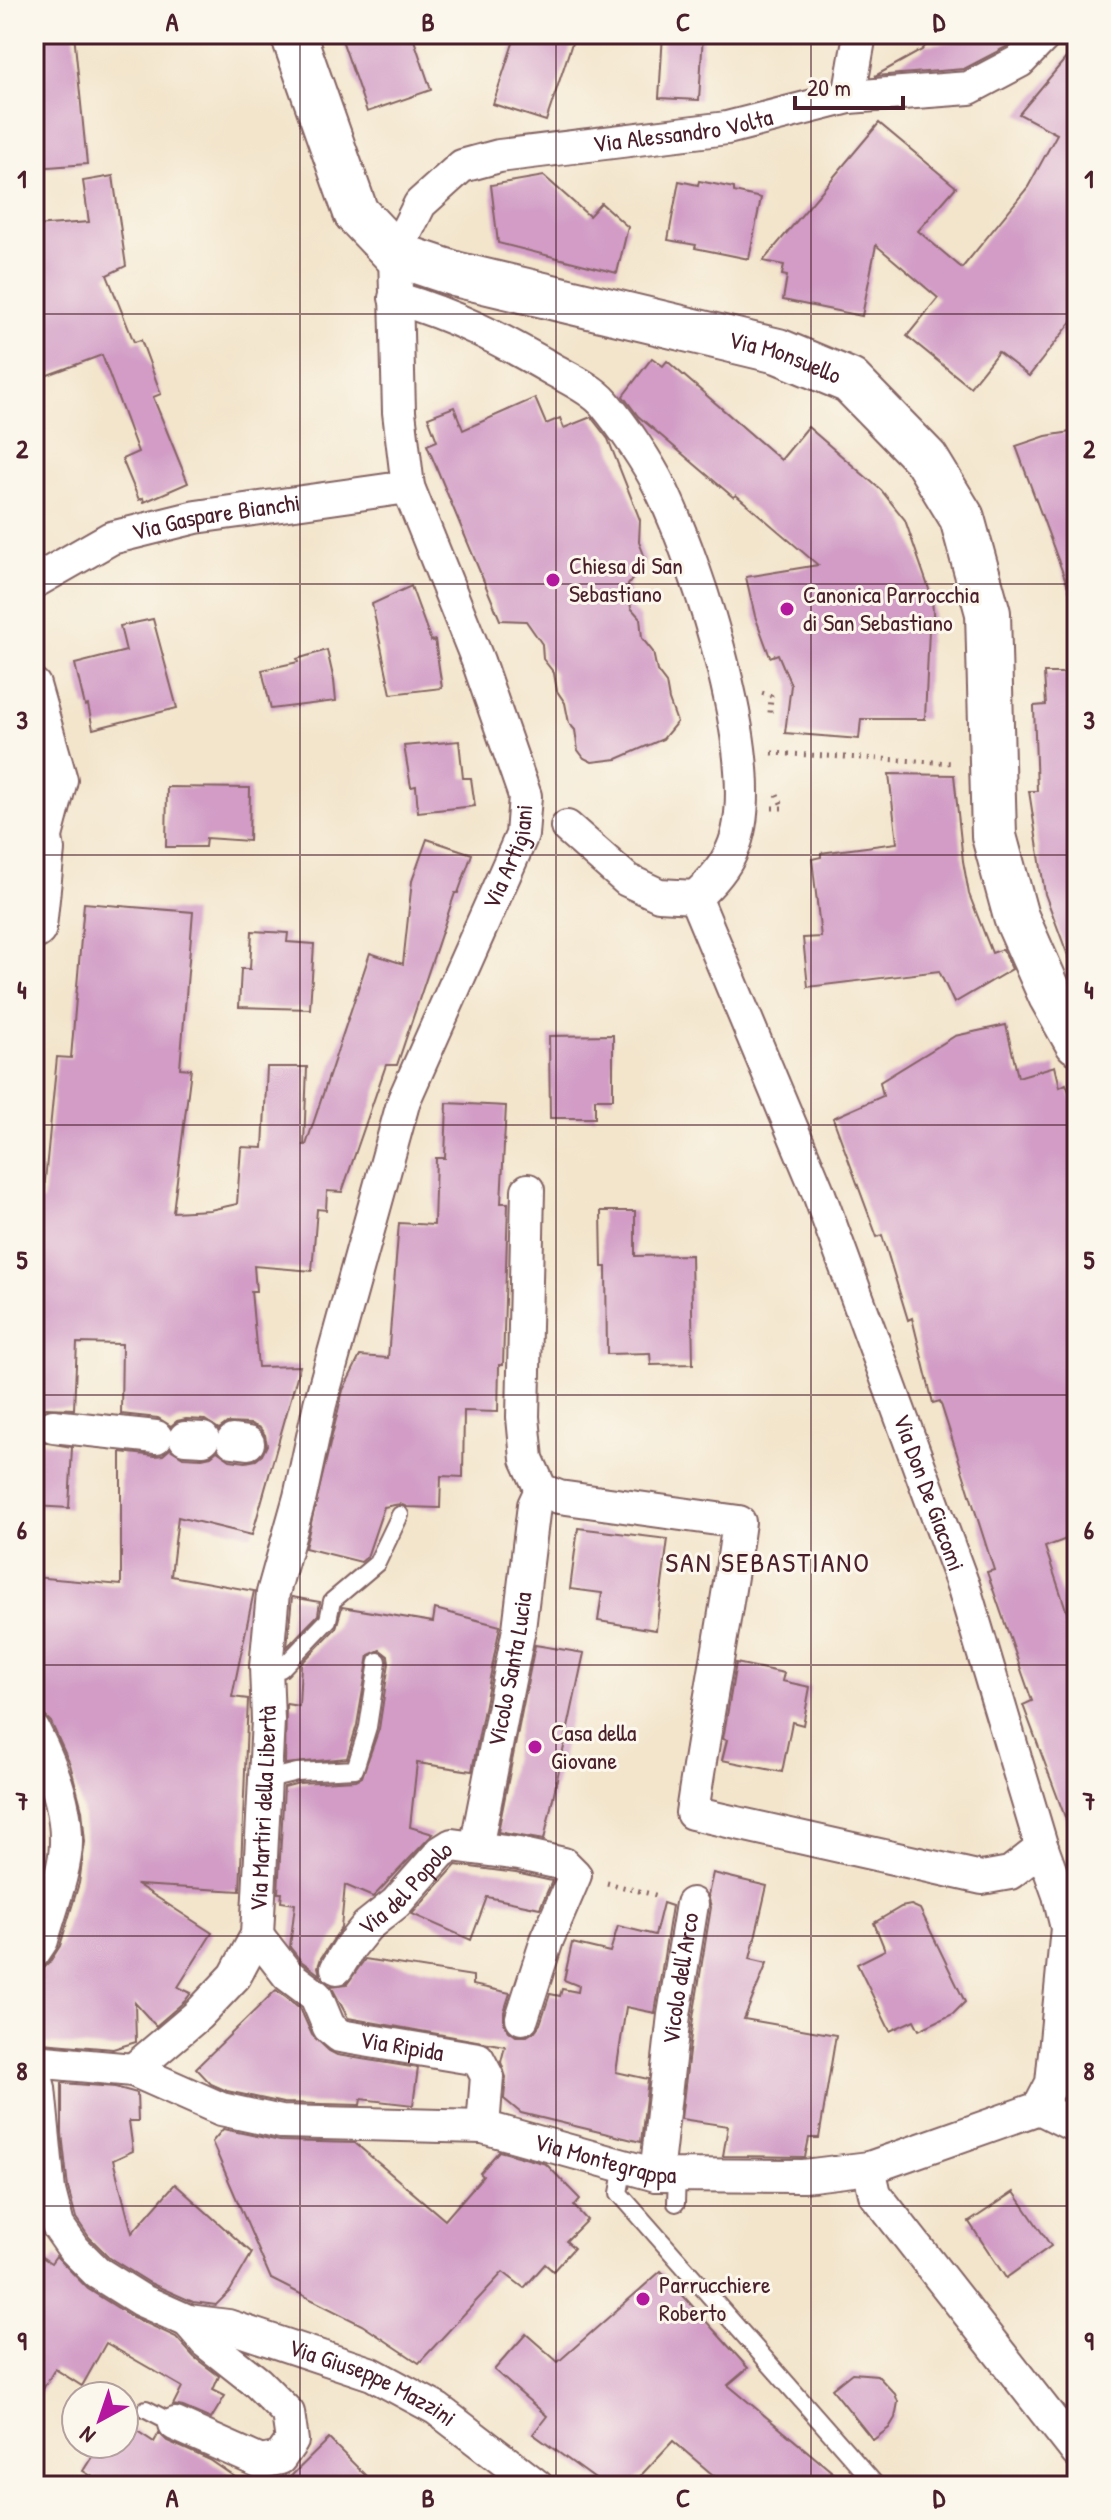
<svg xmlns="http://www.w3.org/2000/svg" width="1111" height="2520" viewBox="0 0 1111 2520" font-family="'Patrick Hand',sans-serif">
  <rect width="100%" height="100%" fill="#fbf7ec"/>
  <filter id="ink" filterUnits="userSpaceOnUse"><feTurbulence type="fractalNoise" baseFrequency=".0125" numOctaves="2"/><feDisplacementMap in="SourceGraphic" scale="16" xChannelSelector="R" yChannelSelector="G"/><feConvolveMatrix kernelMatrix="1 2 1 2 8 2 1 2 1" color-interpolation-filters="sRGB"/></filter>
  <filter id="wash" filterUnits="userSpaceOnUse"><feTurbulence type="fractalNoise" baseFrequency=".006" numOctaves="4" result="noise"/><feDisplacementMap in="SourceGraphic" scale="32" xChannelSelector="R" yChannelSelector="G"/><feGaussianBlur stdDeviation="1.8" result="paint"/><feColorMatrix in="noise" values="0 0 0 0 0 0 0 0 0 0 0 0 0 0 0 0 0 1.4 0 .05"/><feComposite in="paint" operator="in"/></filter>
  <g filter="url(#wash)">
    <rect width="100%" height="100%" fill="#f3e5cc"/>
    <g id="blocks">
      <!-- building -->
      <g fill="#d29cc6">
        <polygon points="34,34 74,34 87,164 36,168"/>
        <polygon points="340,34 412,34 431,90 367,112"/>
        <polygon points="516,34 575,34 546,121 493,104"/>
        <polygon points="663,34 703,34 699,100 659,98"/>
        <polygon points="963,34 1020,34 1008,46 964,69 875,76 922,50 926,45 961,41"/>
        <polygon points="1077,45 1077,315 1029,376 998,352 970,387 907,336 938,298 876,245 862,316 783,300 787,276 782,275 784,265 763,261 879,123 956,187 918,231 962,268 1028,187 1057,134 1019,114"/>
        <polygon points="113,176 126,266 107,275 134,342 141,340 161,394 153,397 188,483 144,502 143,498 139,500 122,459 138,452 102,355 34,380 34,226 89,222 83,181"/>
        <polygon points="544,176 589,216 601,203 628,227 617,273 498,243 491,185"/>
        <polygon points="679,181 698,185 699,181 734,188 734,192 761,198 749,259 695,248 696,245 668,240"/>
        <polygon points="652,358 663,366 667,361 781,460 808,427 881,490 905,520 932,598 934,629 929,629 925,719 861,719 859,739 785,733 791,685 778,654 770,657 755,616 746,577 818,565 736,495 733,497 638,416 623,396"/>
        <polygon points="535,398 546,424 560,418 564,428 591,417 608,439 640,520 639,542 646,560 628,585 631,608 640,618 642,638 653,652 657,671 666,683 669,700 677,722 663,739 617,759 592,762 584,758 578,750 575,730 569,723 565,703 557,691 554,673 543,659 542,644 526,621 500,620 427,445 437,441 428,417 454,407 463,430"/>
        <polygon points="1077,431 1077,603 1074,603 1016,446 1046,436"/>
        <polygon points="411,586 431,641 435,640 442,688 391,694 372,604"/>
        <polygon points="153,619 177,708 93,729 88,705 85,706 75,664 126,651 120,626"/>
        <polygon points="327,650 334,681 336,701 271,709 262,670 298,662 297,659"/>
        <polygon points="1044,673 1077,673 1077,971 1074,972 1045,894 1029,791 1037,791 1034,706 1046,705"/>
        <polygon points="459,741 463,778 471,778 475,806 418,812 416,786 411,787 404,746"/>
        <polygon points="889,774 954,775 963,861 969,894 992,953 1003,949 1012,969 954,1003 939,971 808,987 803,938 821,937 812,859 821,857 821,853 897,843"/>
        <polygon points="167,787 250,788 249,841 206,838 205,847 166,847"/>
        <polygon points="427,839 472,854 458,893 455,893 397,1065 386,1065 342,1192 327,1191 326,1210 317,1209 312,1271 254,1266 256,1291 251,1291 258,1367 300,1366 252,1535 178,1517 171,1576 254,1591 232,1697 248,1699 240,1891 138,1885 212,1933 178,1987 191,1993 185,2001 156,2026 135,2003 136,2042 113,2049 42,2043 34,2035 34,1971 43,1969 49,1963 60,1946 79,1883 85,1842 82,1810 70,1764 51,1722 44,1715 34,1712 34,1577 121,1585 121,1452 155,1456 163,1455 170,1449 183,1457 202,1458 211,1456 217,1451 230,1460 246,1462 256,1460 262,1455 267,1445 265,1435 260,1428 251,1424 227,1423 219,1429 205,1420 186,1419 177,1421 171,1426 158,1418 121,1414 122,1344 77,1343 74,1409 46,1408 38,1414 34,1425 36,1434 42,1442 72,1447 69,1508 34,1506 34,1201 43,1201 57,1057 71,1058 84,903 193,912 180,1068 191,1069 173,1212 210,1210 237,1204 241,1147 263,1148 267,1067 307,1067 304,1145 306,1145 370,953 403,964 412,881"/>
        <polygon points="252,931 288,933 287,942 314,944 310,1009 239,1007 241,969 250,969"/>
        <polygon points="1006,1025 1018,1077 1055,1066 1060,1087 1066,1084 1077,1111 1077,1535 1045,1547 1077,1642 1077,1840 1074,1841 1023,1705 1032,1701 987,1572 994,1570 940,1401 933,1403 912,1318 908,1320 882,1235 877,1237 833,1118 883,1096 880,1082 955,1036"/>
        <polygon points="613,1035 613,1099 595,1099 595,1118 550,1118 549,1036"/>
        <polygon points="447,1103 506,1106 501,1203 508,1203 503,1365 499,1365 498,1412 464,1411 463,1477 441,1476 440,1508 407,1507 400,1504 384,1507 367,1557 361,1562 305,1548 343,1390 360,1356 388,1358 399,1223 434,1225 436,1158 445,1158"/>
        <polygon points="601,1211 635,1211 635,1256 691,1255 693,1364 651,1365 650,1353 607,1354 606,1267 602,1267"/>
        <polygon points="578,1528 668,1539 656,1630 598,1621 602,1593 570,1589"/>
        <polygon points="292,1597 320,1602 318,1615 287,1647"/>
        <polygon points="342,1607 433,1622 435,1609 500,1626 472,1771 417,1763 410,1827 433,1834 373,1897 345,1885 341,1928 321,1958 318,1967 320,1975 301,1961 290,1947 295,1904 281,1902 282,1893 278,1893 284,1787 299,1783 356,1780 362,1777 379,1729 389,1663 388,1656 380,1650 369,1655 357,1725 347,1758 285,1764 286,1704 299,1706 301,1664 336,1628"/>
        <polygon points="535,1645 584,1653 544,1840 498,1832"/>
        <polygon points="736,1663 784,1673 782,1681 810,1687 803,1725 792,1722 782,1772 722,1760 727,1740 723,1739"/>
        <polygon points="456,1865 516,1873 552,1881 540,1908 487,1897 471,1940 412,1914"/>
        <polygon points="713,1873 767,1886 750,1959 767,1963 744,2019 836,2035 819,2138 809,2138 805,2157 723,2156 728,2126 681,2119 693,2018 711,1907 708,1895"/>
        <polygon points="663,1903 672,1906 655,2013 626,2007 616,2072 648,2079 641,2142 521,2113 504,2099 506,2077 501,2062 505,2046 348,2018 331,1986 347,1984 365,1959 473,1976 473,1985 510,1993 504,2012 504,2023 509,2031 516,2036 527,2036 535,2031 540,2024 550,1994 560,1996 562,1989 578,1992 579,1986 564,1980 572,1943 610,1952 618,1926 655,1935"/>
        <polygon points="911,1905 920,1909 965,2002 953,2014 919,2030 914,2020 890,2031 857,1964 885,1950 874,1923 901,1907"/>
        <polygon points="276,1990 300,2008 312,2035 329,2051 337,2055 418,2068 413,2105 361,2099 360,2105 283,2103 227,2091 211,2084 196,2068"/>
        <polygon points="62,2083 115,2087 137,2093 138,2121 129,2121 133,2151 113,2160 132,2233 175,2184 252,2253 230,2291 216,2305 193,2302 150,2283 110,2258 89,2237 76,2218 68,2188 62,2133"/>
        <polygon points="223,2129 280,2141 355,2143 445,2220 483,2176 480,2173 499,2151 546,2164 580,2199 574,2206 587,2220 566,2241 574,2248 553,2271 545,2264 524,2288 503,2272 419,2363 362,2325 271,2279 212,2142"/>
        <polygon points="1014,2192 1051,2246 1006,2278 969,2222"/>
        <polygon points="34,2252 51,2263 56,2256 88,2289 131,2316 176,2337 194,2357 219,2376 213,2390 225,2396 211,2419 183,2407 173,2405 182,2387 106,2343 82,2386 55,2369 34,2404"/>
        <polygon points="661,2271 748,2368 728,2385 849,2486 726,2486 673,2441 631,2486 605,2486 533,2434 547,2416 494,2370 526,2334 558,2362"/>
        <polygon points="852,2373 877,2375 895,2394 898,2402 895,2418 889,2428 873,2440 832,2389"/>
        <polygon points="128,2425 154,2442 159,2433 167,2441 210,2460 248,2486 108,2486 83,2471 100,2444 124,2444 124,2431"/>
        <polygon points="329,2439 376,2486 281,2486"/>
      </g>
    </g>
  </g>
  <g filter="url(#ink)">
    <use href="#blocks" fill-opacity="0" stroke="#856463" stroke-width="2"/>
    <g fill="none" stroke-linecap="round" stroke-linejoin="round">
      <defs>
        <g id="lane">
          <polyline points="266,1667 281,1669 328,1620 332,1601 377,1563 400,1515"/>
          <polyline points="264,1780 297,1772 355,1769 368,1727 378,1661"/>
          <polyline points="624,2166 619,2193 877,2486"/>
          <polyline points="676,2203 677,2176"/>
          <polyline points="146,2409 175,2424"/>
        </g>
        <g id="street">
          <polyline points="849,97 860,34"/>
          <path d="M395 298C457 316 498 338 554 370 570 379 592 389 604 403 623 426 648 462 661 489 697 563 768 774 732 850 724 869 710 884 695 897L659 895 627 880 567 827"/>
          <path id="s1" d="M34 582 111 538 196 517 408 487"/>
          <polyline points="34,685 61,780 44,844"/>
          <path id="s2" d="M695 897 819 1194 964 1588 1042 1848 1059 1895 1067 1928 1052 2083 1039 2108"/>
          <path d="M528 1190 523 1417 527 1459 541 1490 559 1497 739 1522C726 1619 706 1715 692 1813L982 1878 1010 1873 1042 1848"/>
          <polyline points="53,1426 156,1437"/>
          <polyline points="185,1438 203,1439"/>
          <polyline points="233,1441 248,1443"/>
          <path d="M34 1731C51 1764 67 1805 66 1843 66 1869 49 1914 42 1940L34 1952"/>
          <path id="s3" d="M476 1848 519 1629 534 1505 541 1490"/>
          <path id="s4" d="M257 1935 288 1975 316 1996 329 2027 340 2036 478 2059 487 2076 483 2127"/>
          <path id="s5" d="M337 1968 350 1947 367 1926 396 1903 441 1852 452 1845 519 1854 564 1864 575 1875 547 1940 522 2018"/>
          <path id="s6" d="M34 2061 133 2070 221 2109 281 2122 483 2127 656 2175 804 2176 869 2168 1039 2108 1077 2127"/>
          <path id="s7" d="M34 2070 39 2088 49 2191 58 2226 74 2249 98 2273 141 2300 188 2321 228 2326 372 2374 437 2409 537 2486"/>
          <path id="s8" d="M133 2070 198 2015 235 1976 257 1935 268 1720 266 1667 273 1593 300 1497 320 1404 404 1100 522 835 525 796 478 661 408 487 399 412 395 254 420 204 462 166 499 156 727 128 849 97 969 88 1020 61 1046 34"/>
          <polyline points="869,2168 875,2194 1077,2452"/>
          <path id="s9" d="M656 2175 674 2015 692 1904"/>
          <polyline points="175,2424 261,2462 280,2458 292,2441 288,2413 258,2383 206,2342 188,2321"/>
        </g>
        <g id="secondary">
          <path id="s10" d="M293 34 356 213 395 254 455 274 778 351 850 381 926 459 962 518 988 613 994 836 1016 917 1051 996 1077 1042"/>
          <polyline points="34,807 42,850 34,927"/>
        </g>
      </defs>
      <!-- lane casing -->
      <use href="#lane" stroke="#856463" stroke-width="20"/>
      <!-- street casing -->
      <use href="#street" stroke="#856463" stroke-width="36"/>
      <!-- secondary casing -->
      <use href="#secondary" stroke="#856463" stroke-width="48"/>
      <!-- path -->
      <g stroke="#856463" stroke-width="5" stroke-dasharray="2 6" stroke-linecap="butt">
        <polyline points="762,693 771,696 770,713"/>
        <polyline points="772,753 953,763"/>
        <polyline points="772,808 783,808 777,794"/>
        <polyline points="607,1883 659,1896"/>
      </g>
      <!-- lane -->
      <use href="#lane" stroke="#fff" stroke-width="16"/>
      <!-- street -->
      <use href="#street" stroke="#fff" stroke-width="32"/>
      <!-- secondary -->
      <use href="#secondary" stroke="#fff" stroke-width="44"/>
    </g>
  </g>
  <!-- grid -->
  <path fill="none" stroke="#4a1f2b" stroke-width="2" stroke-opacity="0.55" d="M300 34V2486M556 34V2486M811 34V2486M34 314H1077M34 584H1077M34 855H1077M34 1125H1077M34 1395H1077M34 1665H1077M34 1936H1077M34 2206H1077"/>
  <!-- markers -->
  <g fill="#b5179e" stroke="#fbf7ec" stroke-width="3">
    <circle cx="553" cy="580" r="8"/>
    <circle cx="787" cy="609" r="8"/>
    <circle cx="535" cy="1747" r="8"/>
    <circle cx="643" cy="2299" r="8"/>
  </g>
  <g text-anchor="middle" stroke-width="6" stroke-linejoin="round" paint-order="stroke">
    <!-- street labels -->
    <g font-size="24" fill="#4a1f2b" stroke="#fbf7ec">
      <text dy="8" stroke="none"><textPath href="#s8" startOffset="2268">Via Alessandro Volta</textPath></text>
      <text dy="8" stroke="none"><textPath href="#s10" startOffset="650">Via Monsuello</textPath></text>
      <text dy="8" stroke="none"><textPath href="#s1" startOffset="196">Via Gaspare Bianchi</textPath></text>
      <text dy="8" stroke="none"><textPath href="#s8" startOffset="1304">Via Artigiani</textPath></text>
      <text dy="8" stroke="none"><textPath href="#s2" startOffset="640">Via Don De Giacomi</textPath></text>
      <text dy="8" stroke="none"><textPath href="#s3" startOffset="182">Vicolo Santa Lucia</textPath></text>
      <text dy="8" stroke="none"><textPath href="#s8" startOffset="312">Via Martiri della Libertà</textPath></text>
      <text dy="8" stroke="none"><textPath href="#s5" startOffset="106">Via del Popolo</textPath></text>
      <text dy="8" stroke="none"><textPath href="#s9" startOffset="198">Vicolo dell'Arco</textPath></text>
      <text dy="8" stroke="none"><textPath href="#s4" startOffset="196">Via Ripida</textPath></text>
      <text dy="8" stroke="none"><textPath href="#s6" startOffset="586">Via Montegrappa</textPath></text>
      <text dy="8" stroke="none"><textPath href="#s7" startOffset="518">Via Giuseppe Mazzini</textPath></text>
    </g>
    <!-- poi labels -->
    <g font-size="24" fill="#4a1f2b" stroke="#fbf7ec" text-anchor="start">
      <text x="569" y="574">Chiesa di San<tspan x="569" dy="28">Sebastiano</tspan></text>
      <text x="803" y="603">Canonica Parrocchia<tspan x="803" dy="28">di San Sebastiano</tspan></text>
      <text x="551" y="1741">Casa della<tspan x="551" dy="28">Giovane</tspan></text>
      <text x="659" y="2293">Parrucchiere<tspan x="659" dy="28">Roberto</tspan></text>
    </g>
    <!-- quarter labels -->
    <g font-size="28" letter-spacing="2" fill="#4a1f2b" stroke="#fbf7ec">
      <text x="768" y="1572">SAN SEBASTIANO</text>
    </g>
  </g>
  <!-- margin -->
  <rect width="1111" height="2520" fill="none" stroke="#fbf7ec" stroke-width="88"/>
  <!-- north arrow -->
  <g transform="translate(100 2420) rotate(220)"><circle r="38" fill="#fbf7ec" stroke="#b4a19f" stroke-width="2"/>
  <path d="M0-6L14 30L0 20L-14 30Z" fill="#b5179e"/>
  <text y="-12" font-size="22" font-weight="bold" text-anchor="middle" fill="#4a1f2b">N</text>
  </g>
  <!-- scale -->
  <path d="M795 96v12h108v-12" fill="none" stroke="#4a1f2b" stroke-width="4"/>
  <text x="807" y="96" font-size="24" fill="#4a1f2b" stroke="#fbf7ec" stroke-width="6" paint-order="stroke">20 m</text>
  <rect x="44" y="44" width="1023" height="2432" fill="none" stroke="#4a1f2b" stroke-width="3"/>
  <g font-size="26" text-anchor="middle" font-weight="bold" fill="#4a1f2b">
    <text x="172" y="31">A</text>
    <text x="428" y="31">B</text>
    <text x="683" y="31">C</text>
    <text x="939" y="31">D</text>
    <text x="22" y="188">1</text>
    <text x="1089" y="188">1</text>
    <text x="22" y="458">2</text>
    <text x="1089" y="458">2</text>
    <text x="22" y="729">3</text>
    <text x="1089" y="729">3</text>
    <text x="22" y="999">4</text>
    <text x="1089" y="999">4</text>
    <text x="22" y="1269">5</text>
    <text x="1089" y="1269">5</text>
    <text x="22" y="1539">6</text>
    <text x="1089" y="1539">6</text>
    <text x="22" y="1810">7</text>
    <text x="1089" y="1810">7</text>
    <text x="22" y="2080">8</text>
    <text x="1089" y="2080">8</text>
    <text x="22" y="2350">9</text>
    <text x="1089" y="2350">9</text>
    <text x="172" y="2507">A</text>
    <text x="428" y="2507">B</text>
    <text x="683" y="2507">C</text>
    <text x="939" y="2507">D</text>
  </g>
</svg>
